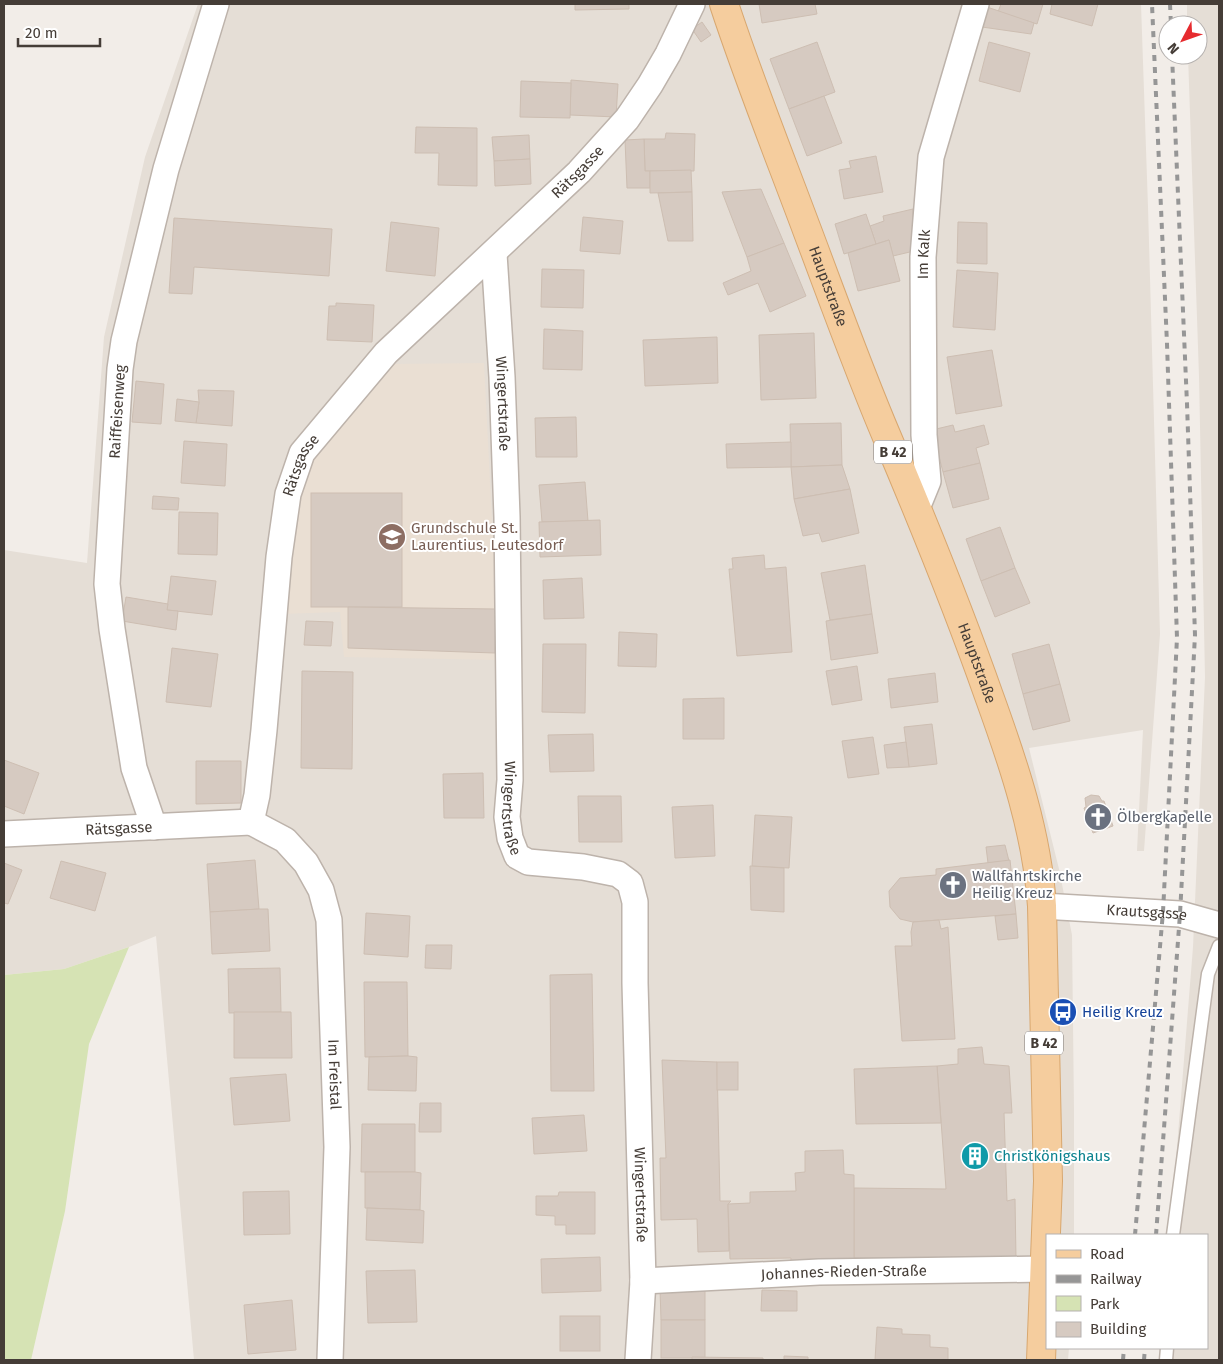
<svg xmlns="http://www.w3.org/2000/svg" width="1223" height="1364" viewBox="0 0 1223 1364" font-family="'Fira Sans',sans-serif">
  <rect width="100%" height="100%" fill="#f2ede8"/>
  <!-- residential -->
  <g fill="#e5ded6">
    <polygon points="198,4 1141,4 1148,207 1160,634 1144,851 1137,851 1143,730 1029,748 1059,869 1072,935 1074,1110 1074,1235 1047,1235 1047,1348 1069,1348 1068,1360 194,1360 156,936 129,947 64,969 4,975 4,550 87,563 104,337 145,157"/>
    <polygon points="1187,4 1219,4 1219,1360 1160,1360 1161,1348 1207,1348 1207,1235 1170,1235 1193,947 1205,677 1199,376 1188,55 1198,55 1198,25 1187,25"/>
  </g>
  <!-- education -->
  <polygon fill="#eadfd3" points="484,363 499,660 344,657 340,612 281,614 297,505 311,459 391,364"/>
  <!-- green -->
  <polygon fill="#d6e3b4" points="129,947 89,1044 65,1211 31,1360 4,1360 4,975 64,969"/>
  <!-- building -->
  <g fill="#d6cac1" stroke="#cdbeb2">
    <polygon points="575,4 629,4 629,9 575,10"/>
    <polygon points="759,4 815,4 817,14 762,23"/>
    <polygon points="1001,4 1043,4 1037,24 998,12"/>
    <polygon points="1052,4 1098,4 1092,26 1050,14"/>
    <polygon points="987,7 1034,23 1031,34 982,27"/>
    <polygon points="702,22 711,35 701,42 692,29"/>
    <polygon points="817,42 835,92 789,109 770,59"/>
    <polygon points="989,42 1030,53 1020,92 979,81"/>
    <polygon points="571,80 618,84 616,117 570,115"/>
    <polygon points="521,81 571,83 570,118 520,117"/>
    <polygon points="824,96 842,143 807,156 789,109"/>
    <polygon points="416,127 477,128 477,186 438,185 439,153 415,153"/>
    <polygon points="666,133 695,134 694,171 645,171 644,139 665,139"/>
    <polygon points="529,135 530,159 494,161 492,137"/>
    <polygon points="644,139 645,171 650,171 650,188 627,188 625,140"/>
    <polygon points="876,156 883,192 844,199 839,170 851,168 849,161"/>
    <polygon points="530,159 531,184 495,186 494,161"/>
    <polygon points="691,170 692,192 650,193 650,171"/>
    <polygon points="761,189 784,243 747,257 722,192"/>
    <polygon points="692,192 693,241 668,241 658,193"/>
    <polygon points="913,209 914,251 893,256 889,240 876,244 870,226 884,221 883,216"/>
    <polygon points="866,214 876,244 844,254 835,224"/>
    <polygon points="583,217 623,221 620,254 580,251"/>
    <polygon points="174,218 332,229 329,276 194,267 192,294 169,293"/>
    <polygon points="391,222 439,228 435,276 386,271"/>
    <polygon points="958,222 987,223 987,264 957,263"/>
    <polygon points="889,240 900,281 858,291 848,253"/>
    <polygon points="784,243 806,296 770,312 758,283 728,295 723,283 751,271 747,257"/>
    <polygon points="542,269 584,270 583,308 541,307"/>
    <polygon points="957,270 998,273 995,330 953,327"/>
    <polygon points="336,303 374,305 372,342 327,340 329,306 336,306"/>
    <polygon points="544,329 583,331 582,370 543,369"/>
    <polygon points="814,333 816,398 761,400 759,335"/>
    <polygon points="717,337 718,383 645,386 643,340"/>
    <polygon points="992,350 1002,406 956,414 947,357"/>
    <polygon points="136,381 164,384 161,424 132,422"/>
    <polygon points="198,390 234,391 232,426 196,423 199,402"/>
    <polygon points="177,399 199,402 196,423 175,421"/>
    <polygon points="576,417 577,457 536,457 535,418"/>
    <polygon points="841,423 842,465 791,467 790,424"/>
    <polygon points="953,425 955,432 984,425 989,444 976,448 980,463 943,472 932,430"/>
    <polygon points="184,441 227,444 225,486 181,483"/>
    <polygon points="791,442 791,467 727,468 726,444"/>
    <polygon points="980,463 989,499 953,508 943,472"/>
    <polygon points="842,465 850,489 794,499 791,467"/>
    <polygon points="585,482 588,521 542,522 539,485"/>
    <polygon points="850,489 859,533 822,542 819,533 803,536 794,499"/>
    <rect x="311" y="493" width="91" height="114"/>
    <polygon points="153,496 179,498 178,510 152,509"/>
    <polygon points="179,512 218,513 217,555 178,554"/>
    <polygon points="600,520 601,555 540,557 539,522"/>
    <polygon points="1000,527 1015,568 981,581 966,539"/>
    <polygon points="764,555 765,569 786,567 792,652 737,656 729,569 733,569 732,558"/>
    <polygon points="865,565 872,614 830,620 821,573"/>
    <polygon points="1015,568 1030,603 995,617 981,581"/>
    <polygon points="171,576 216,581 212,615 167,610"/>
    <polygon points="582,578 584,618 544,619 543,580"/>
    <polygon points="126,597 168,604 167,610 178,611 176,630 122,621"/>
    <polygon points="348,607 496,609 495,653 348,648"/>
    <polygon points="872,614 878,653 831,660 826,621"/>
    <polygon points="306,621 333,622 331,646 304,645"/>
    <polygon points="619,632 657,634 656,667 618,666"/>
    <polygon points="543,644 586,644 585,713 542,712"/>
    <polygon points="1049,644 1060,684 1023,694 1012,654"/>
    <polygon points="172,648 218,654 211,707 166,702"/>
    <polygon points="857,666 862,700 832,705 826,671"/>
    <polygon points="302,671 353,672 352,769 301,768"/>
    <polygon points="935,673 938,702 891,708 888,679"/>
    <polygon points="1060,684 1070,721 1033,730 1023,694"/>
    <polygon points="724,698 724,739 683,739 683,699"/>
    <polygon points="932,724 937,764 909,767 904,727"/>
    <polygon points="593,734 594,771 550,772 548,735"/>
    <polygon points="873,737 879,774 848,778 842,741"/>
    <polygon points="906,742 909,767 887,768 884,745"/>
    <polygon points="4,760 39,773 24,814 4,806"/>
    <polygon points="196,761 241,761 241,803 196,804"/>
    <polygon points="483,773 484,818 444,818 443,774"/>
    <polygon points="1091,795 1099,796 1102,801 1104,801 1113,826 1093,833 1084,808 1086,807 1085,798"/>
    <polygon points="578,796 621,796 622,842 579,842"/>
    <polygon points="713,805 715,856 675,858 672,807"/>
    <polygon points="755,815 792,817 789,868 752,866"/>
    <polygon points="1005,845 1009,861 988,863 986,847"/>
    <polygon points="255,860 259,909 210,912 207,864"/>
    <polygon points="1010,860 1016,914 913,922 900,919 890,907 889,891 900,878 936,875 936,869"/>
    <polygon points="61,861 106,873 95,911 50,898"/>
    <polygon points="4,863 22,870 8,904 4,903"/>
    <polygon points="750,866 784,868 784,912 751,910"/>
    <polygon points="259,909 268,909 270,951 212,954 210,912"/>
    <polygon points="366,913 410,916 408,957 364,954"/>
    <polygon points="1016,914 1018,938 998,940 995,916"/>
    <polygon points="939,920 941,929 948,927 955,1039 902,1041 895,946 912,946 911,932 913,922"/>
    <polygon points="426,945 452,945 451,969 425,968"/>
    <polygon points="280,968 281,1012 229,1013 228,969"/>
    <polygon points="592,974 594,1091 551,1091 550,975"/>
    <polygon points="364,982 407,982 408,1056 365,1057"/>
    <polygon points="234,1012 291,1012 292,1058 234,1058"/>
    <polygon points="982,1047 984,1064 1009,1066 1012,1113 1004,1113 1007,1201 1015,1199 1016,1259 854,1258 854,1188 946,1189 937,1066 958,1064 958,1049"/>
    <polygon points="408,1056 417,1057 416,1091 368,1090 369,1057"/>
    <polygon points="662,1060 717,1062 720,1201 731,1201 728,1204 729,1251 698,1252 697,1219 661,1220 660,1158 666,1158"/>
    <rect x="717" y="1062" width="21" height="28"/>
    <polygon points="937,1066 941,1123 856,1124 854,1069"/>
    <polygon points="286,1074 290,1121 234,1125 230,1078"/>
    <polygon points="420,1103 441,1103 441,1132 419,1132"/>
    <polygon points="584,1115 587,1151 534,1154 532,1118"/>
    <polygon points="362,1124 415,1124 415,1172 361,1172"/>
    <polygon points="843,1150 844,1174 854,1175 854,1264 791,1265 791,1258 730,1259 728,1204 750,1203 750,1192 796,1191 795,1173 805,1172 805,1151"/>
    <polygon points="365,1172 415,1172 421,1173 420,1210 365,1208"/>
    <polygon points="289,1191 290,1234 244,1235 243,1192"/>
    <polygon points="559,1192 595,1192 595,1234 566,1234 566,1225 555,1225 555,1216 536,1215 536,1196 558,1196"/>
    <polygon points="367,1208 420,1210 424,1211 423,1243 366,1240"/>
    <polygon points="600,1257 601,1291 542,1293 541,1259"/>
    <polygon points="415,1270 417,1322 368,1323 366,1271"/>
    <polygon points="660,1289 705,1290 705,1320 661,1320"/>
    <polygon points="762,1290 797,1291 797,1311 761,1311"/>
    <polygon points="292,1300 296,1350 248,1354 244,1305"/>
    <rect x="560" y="1316" width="40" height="35"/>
    <rect x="661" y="1320" width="44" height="38"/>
    <polygon points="877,1327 902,1329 902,1334 930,1335 930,1347 948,1348 948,1360 875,1360"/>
    <polygon points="784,1356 808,1357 808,1360 784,1360"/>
    <polygon points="692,1357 763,1358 763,1360 692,1360"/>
  </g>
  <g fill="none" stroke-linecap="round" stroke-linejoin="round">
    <defs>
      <g id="lane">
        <polyline points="1173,1235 1208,974 1219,946"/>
        <polyline points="1166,1360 1167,1348"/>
      </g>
      <g id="street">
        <path id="s1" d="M494 254 502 377 507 517 510 780 507 817 510 838 517 856 528 862 583 867 618 874 630 883 635 902V983L643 1281 638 1360"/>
        <path id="s2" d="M917 508 928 481 924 435 923 257 931 157 976 4"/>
        <path id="s3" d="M251 822 257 795 264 730 279 557 288 494 302 453 386 353 579 172 627 119 650 85 668 54 692 4"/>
        <path id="s4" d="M251 822 285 840 306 863 321 890 329 920 337 1147 330 1360"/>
        <path id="s5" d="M154 827 134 768 112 629 107 584 120 369 124 341 166 169 216 4"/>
        <path id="s6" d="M4 834 251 822"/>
        <path id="s7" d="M1042 906 1180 914 1219 925"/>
        <path id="s8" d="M643 1281 819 1272 1045 1269"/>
      </g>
      <g id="primary">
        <path id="s9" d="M724 4C749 80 779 155 807 230 833 299 858 369 887 437 923 522 958 608 989 696 1014 765 1037 833 1042 906L1048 1181 1041 1360"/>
      </g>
    </defs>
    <!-- lane casing -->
    <use href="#lane" stroke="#bdb3ab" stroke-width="15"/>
    <!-- street casing -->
    <use href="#street" stroke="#bdb3ab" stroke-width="28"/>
    <!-- primary casing -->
    <use href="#primary" stroke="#d8a76f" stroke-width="30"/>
    <!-- lane -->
    <use href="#lane" stroke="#fff" stroke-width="12"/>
    <!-- street -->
    <use href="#street" stroke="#fff" stroke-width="25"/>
    <!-- primary -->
    <use href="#primary" stroke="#f5cd9e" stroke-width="28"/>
    <!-- rail -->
    <g stroke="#969696" stroke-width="4" stroke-dasharray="6 6" stroke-linecap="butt">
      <polyline points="1170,4 1171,25"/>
      <polyline points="1135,1235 1163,912 1177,638 1167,344 1152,4"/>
      <polyline points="1156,1235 1180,914 1195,635 1187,404 1172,55"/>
      <polyline points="1123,1360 1124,1348"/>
      <polyline points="1144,1360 1145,1348"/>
    </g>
  </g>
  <!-- icons -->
  <defs>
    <symbol id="school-disc" viewBox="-11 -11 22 22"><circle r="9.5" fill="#8d6e63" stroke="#fff"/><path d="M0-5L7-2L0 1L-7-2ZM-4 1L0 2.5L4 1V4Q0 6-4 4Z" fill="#fff"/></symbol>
    <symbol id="church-disc" viewBox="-11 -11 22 22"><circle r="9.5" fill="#6b7280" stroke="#fff"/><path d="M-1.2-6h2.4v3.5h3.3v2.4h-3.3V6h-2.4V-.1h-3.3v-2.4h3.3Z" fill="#fff"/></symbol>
    <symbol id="bus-disc" viewBox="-11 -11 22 22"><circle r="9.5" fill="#1a4fb4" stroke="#fff"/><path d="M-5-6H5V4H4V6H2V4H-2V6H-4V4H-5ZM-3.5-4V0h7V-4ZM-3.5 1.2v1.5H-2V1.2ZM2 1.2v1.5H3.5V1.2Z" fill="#fff"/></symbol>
    <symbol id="building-disc" viewBox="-11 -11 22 22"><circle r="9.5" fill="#0f9aa8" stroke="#fff"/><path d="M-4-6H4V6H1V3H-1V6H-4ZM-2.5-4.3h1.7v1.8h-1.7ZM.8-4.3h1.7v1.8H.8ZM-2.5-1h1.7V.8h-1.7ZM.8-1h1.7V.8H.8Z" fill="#fff"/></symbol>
  </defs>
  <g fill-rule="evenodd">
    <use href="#school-disc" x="376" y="521" width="32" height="32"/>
    <use href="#church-disc" x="1082" y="801" width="32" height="32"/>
    <use href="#church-disc" x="937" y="869" width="32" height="32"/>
    <use href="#bus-disc" x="1047" y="996" width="32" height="32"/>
    <use href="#building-disc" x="959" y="1140" width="32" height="32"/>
  </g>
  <g text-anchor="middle" stroke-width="4" stroke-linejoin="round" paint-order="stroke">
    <!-- shield labels -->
    <g fill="#fff" stroke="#7d7773" stroke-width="1">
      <rect x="874" y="440.5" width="38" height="23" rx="4"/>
      <rect x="1025" y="1031.5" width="38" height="23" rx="4"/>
    </g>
    <g font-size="14" font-weight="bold" fill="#453d37">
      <text x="893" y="457">B 42</text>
      <text x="1044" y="1048">B 42</text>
    </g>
    <!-- street labels -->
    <g font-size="15" fill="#453d37" stroke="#fff">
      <text dy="5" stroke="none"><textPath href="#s3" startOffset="768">Rätsgasse</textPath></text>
      <text dy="5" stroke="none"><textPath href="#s2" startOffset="256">Im Kalk</textPath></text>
      <text dy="5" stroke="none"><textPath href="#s9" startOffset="301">Hauptstraße</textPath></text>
      <text dy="5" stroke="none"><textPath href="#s1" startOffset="150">Wingertstraße</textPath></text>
      <text dy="5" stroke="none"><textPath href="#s5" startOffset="421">Raiffeisenweg</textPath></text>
      <text dy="5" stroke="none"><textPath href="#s3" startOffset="362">Rätsgasse</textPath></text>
      <text dy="5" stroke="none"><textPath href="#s9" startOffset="706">Hauptstraße</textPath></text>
      <text dy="5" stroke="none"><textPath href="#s1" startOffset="555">Wingertstraße</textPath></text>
      <text dy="5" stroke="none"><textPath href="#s6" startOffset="115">Rätsgasse</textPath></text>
      <text dy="5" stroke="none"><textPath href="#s7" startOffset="105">Krautsgasse</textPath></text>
      <text dy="5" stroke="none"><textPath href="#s4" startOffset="286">Im Freistal</textPath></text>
      <text dy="5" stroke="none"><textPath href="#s1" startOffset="1035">Wingertstraße</textPath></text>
      <text dy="5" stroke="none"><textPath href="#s8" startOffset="201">Johannes-Rieden-Straße</textPath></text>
    </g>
    <!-- education labels -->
    <g font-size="15" fill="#785e54" stroke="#fff" text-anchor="start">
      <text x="411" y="533">Grundschule St.<tspan x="411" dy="17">Laurentius, Leutesdorf</tspan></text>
    </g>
    <!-- worship labels -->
    <g font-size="15" fill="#5b616d" stroke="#fff" text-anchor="start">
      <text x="1117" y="822">Ölbergkapelle</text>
      <text x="972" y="881">Wallfahrtskirche<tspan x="972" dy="17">Heilig Kreuz</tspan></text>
    </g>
    <!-- transit labels -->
    <g font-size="15" fill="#164399" stroke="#fff" text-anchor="start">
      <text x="1082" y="1017">Heilig Kreuz</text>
    </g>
    <!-- culture labels -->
    <g font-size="15" fill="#0d838f" stroke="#fff" text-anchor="start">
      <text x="994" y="1161">Christkönigshaus</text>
    </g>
  </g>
  <!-- border -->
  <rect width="1223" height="1364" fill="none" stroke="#453d37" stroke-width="10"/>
  <!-- legend -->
  <rect x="1046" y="1234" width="162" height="115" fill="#ffffff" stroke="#b5b1af"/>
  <rect x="1056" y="1250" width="25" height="8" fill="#f5cd9e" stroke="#b5b1af"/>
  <text x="1090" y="1259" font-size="15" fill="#453d37">Road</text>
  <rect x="1056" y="1275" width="25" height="8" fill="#969696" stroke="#b5b1af"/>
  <text x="1090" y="1284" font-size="15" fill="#453d37">Railway</text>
  <rect x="1056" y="1296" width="25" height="15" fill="#d6e3b4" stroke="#b5b1af"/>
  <text x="1090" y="1309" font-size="15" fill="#453d37">Park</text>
  <rect x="1056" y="1322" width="25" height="15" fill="#d6cac1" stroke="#b5b1af"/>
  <text x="1090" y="1334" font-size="15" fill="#453d37">Building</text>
  <!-- north arrow -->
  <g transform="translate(1183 40) rotate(229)"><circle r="24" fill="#ffffff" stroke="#b5b1af"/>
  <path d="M0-4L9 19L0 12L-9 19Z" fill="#e62b2f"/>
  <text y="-8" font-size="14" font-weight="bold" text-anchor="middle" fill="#453d37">N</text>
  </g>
  <!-- scale -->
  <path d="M18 38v8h82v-8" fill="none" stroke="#453d37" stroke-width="2.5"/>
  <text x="25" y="38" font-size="15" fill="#453d37" stroke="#ffffff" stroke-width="4" paint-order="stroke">20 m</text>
</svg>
